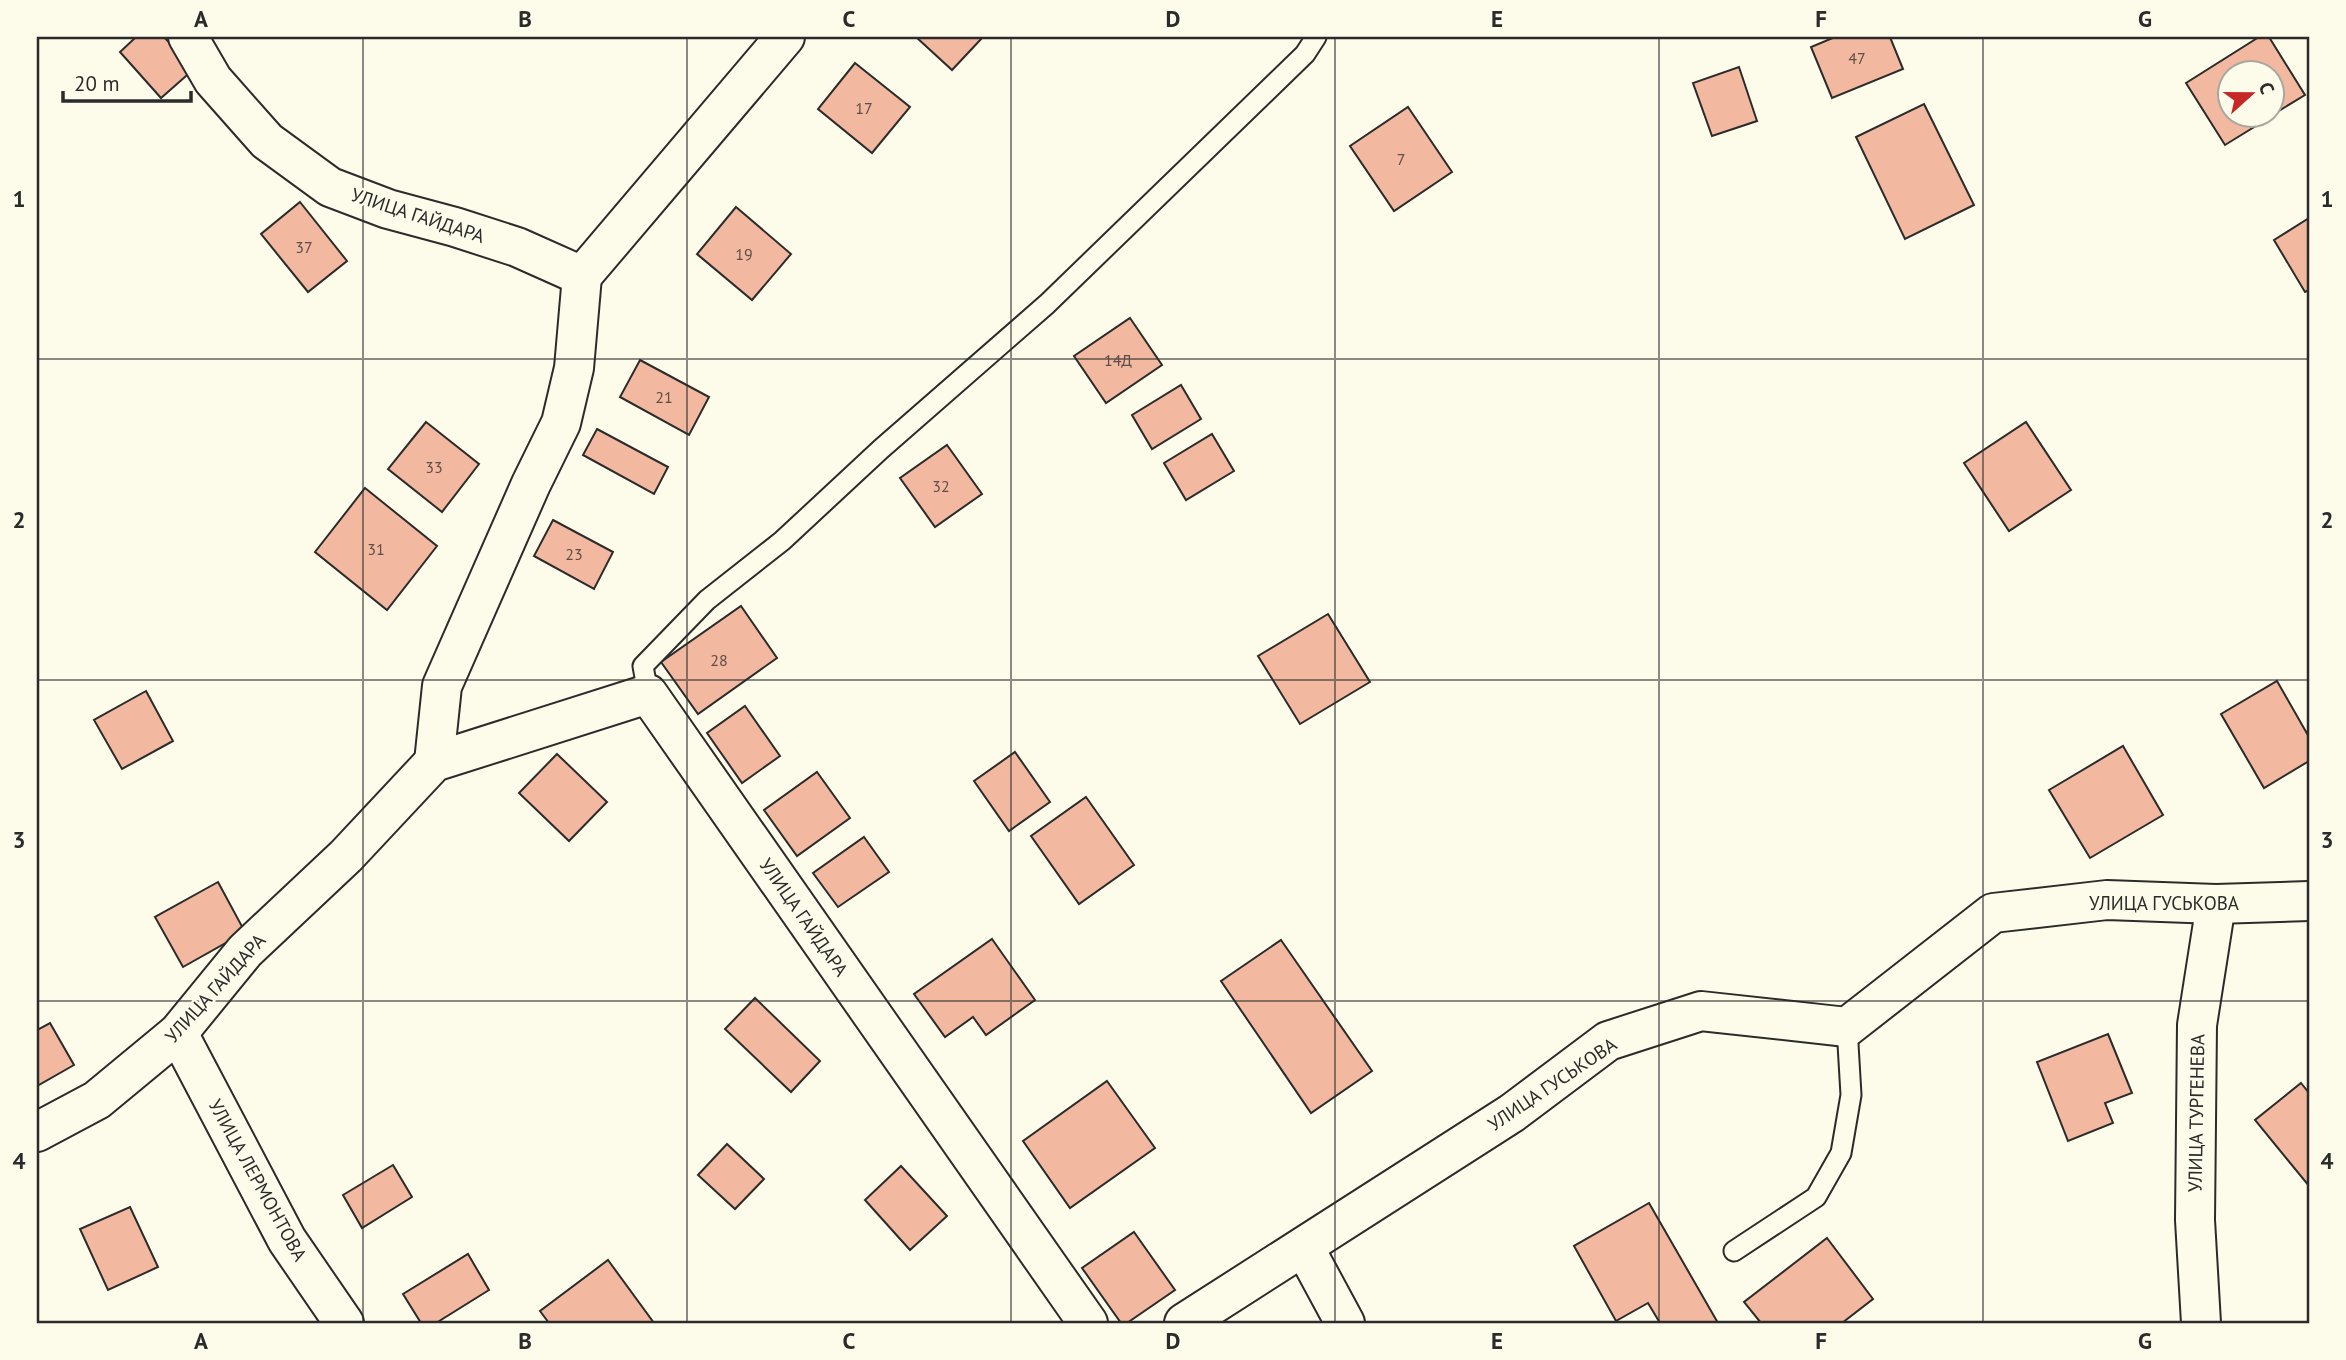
<svg xmlns="http://www.w3.org/2000/svg" width="2346" height="1360" viewBox="0 0 2346 1360" font-family="'PT Sans',sans-serif">
  <rect width="100%" height="100%" fill="#fdfbea"/>
  <!-- building -->
  <g fill="#f2b8a0" stroke="#2b2b2b" stroke-width="2">
    <polygon points="136,37 164,37 194,69 161,98 120,52"/>
    <polygon points="916,37 983,37 952,70"/>
    <polygon points="1835,37 1890,37 1903,69 1832,98 1811,47"/>
    <polygon points="2259,37 2269,37 2305,95 2272,115 2272,74 2230,74 2230,116 2272,116 2225,145 2186,83"/>
    <polygon points="855,63 910,107 872,153 818,109"/>
    <polygon points="1739,67 1757,121 1712,136 1693,83"/>
    <polygon points="1924,104 1974,205 1905,239 1856,137"/>
    <polygon points="1408,107 1452,172 1394,211 1350,146"/>
    <polygon points="300,202 347,261 308,292 261,234"/>
    <polygon points="736,207 791,254 752,300 697,254"/>
    <polygon points="2309,218 2309,290 2305,292 2274,240"/>
    <polygon points="1130,318 1162,365 1106,403 1074,356"/>
    <polygon points="640,360 709,397 689,435 620,397"/>
    <polygon points="1181,385 1201,419 1152,449 1132,415"/>
    <polygon points="426,422 479,464 442,512 388,469"/>
    <polygon points="2026,422 2071,490 2009,531 1964,463"/>
    <polygon points="597,429 668,467 654,494 583,455"/>
    <polygon points="1212,434 1234,471 1186,500 1164,463"/>
    <polygon points="947,445 982,494 935,527 900,478"/>
    <polygon points="365,488 437,546 387,610 315,552"/>
    <polygon points="553,520 613,552 594,589 534,556"/>
    <polygon points="741,606 777,658 698,714 661,662"/>
    <polygon points="1328,614 1370,682 1300,724 1258,656"/>
    <polygon points="2277,681 2309,737 2309,761 2264,788 2221,714"/>
    <polygon points="146,691 173,741 122,769 94,720"/>
    <polygon points="745,706 780,756 742,783 707,733"/>
    <polygon points="2123,746 2163,815 2090,858 2049,790"/>
    <polygon points="1015,752 1050,802 1009,831 974,781"/>
    <polygon points="557,754 607,802 569,841 519,793"/>
    <polygon points="817,772 850,818 797,856 764,810"/>
    <polygon points="1086,797 1134,865 1079,904 1031,836"/>
    <polygon points="864,837 889,872 838,907 813,873"/>
    <polygon points="218,882 245,932 183,967 155,917"/>
    <polygon points="992,939 1035,1000 986,1035 973,1017 945,1037 914,994"/>
    <polygon points="1281,940 1372,1071 1311,1113 1221,981"/>
    <polygon points="755,998 820,1061 791,1092 725,1029"/>
    <polygon points="50,1023 74,1065 37,1086 37,1030"/>
    <polygon points="2108,1034 2132,1093 2105,1103 2113,1123 2068,1141 2037,1062"/>
    <polygon points="1107,1081 1155,1148 1070,1208 1023,1141"/>
    <polygon points="2301,1083 2309,1093 2309,1186 2255,1120"/>
    <polygon points="727,1144 764,1179 735,1209 698,1175"/>
    <polygon points="393,1165 412,1197 362,1228 343,1195"/>
    <polygon points="901,1166 947,1216 910,1250 865,1200"/>
    <polygon points="1649,1203 1718,1323 1660,1323 1648,1303 1616,1321 1574,1246"/>
    <polygon points="130,1207 158,1267 108,1290 80,1229"/>
    <polygon points="1134,1232 1175,1290 1127,1323 1121,1323 1082,1268"/>
    <polygon points="1827,1238 1873,1299 1842,1323 1761,1323 1744,1302"/>
    <polygon points="468,1254 489,1290 436,1323 421,1323 403,1294"/>
    <polygon points="608,1260 654,1323 549,1323 540,1311"/>
  </g>
  <g fill="none" stroke-linecap="round" stroke-linejoin="round">
    <defs>
      <g id="service">
        <polyline points="648,694 643,666 707,600 782,541 881,449 1047,304 1305,54 1316,37"/>
        <polyline points="1734,1251 1816,1197 1841,1153 1851,1095 1847,1027"/>
      </g>
      <g id="minor">
        <polyline points="188,37 213,80 267,141 330,187 388,209 455,227 517,247 582,276 785,37"/>
        <polyline points="434,762 442,686 531,484 561,423 574,368 582,276"/>
        <polyline points="178,1033 287,1240 344,1323"/>
        <polyline points="37,1132 97,1100 178,1033 245,951 346,856 434,762 648,694 1088,1323"/>
        <polyline points="1304,1247 1345,1323"/>
        <polyline points="1184,1323 1512,1113 1608,1041 1701,1011 1847,1027 1993,913 2107,900 2216,904 2309,901"/>
        <polyline points="2201,1323 2195,1220 2197,1025 2216,904"/>
      </g>
    </defs>
    <!-- service casing -->
    <use href="#service" stroke="#2b2b2b" stroke-width="23"/>
    <!-- minor casing -->
    <use href="#minor" stroke="#2b2b2b" stroke-width="42"/>
    <!-- service -->
    <use href="#service" stroke="#fdfbea" stroke-width="19"/>
    <!-- minor -->
    <use href="#minor" stroke="#fdfbea" stroke-width="38"/>
  </g>
  <!-- grid -->
  <path fill="none" stroke="#2b2b2b" stroke-width="2" stroke-opacity="0.55" d="M363 37V1323M687 37V1323M1011 37V1323M1335 37V1323M1659 37V1323M1983 37V1323M37 359H2309M37 680H2309M37 1001H2309"/>
  <g text-anchor="middle" stroke-width="5" stroke-linejoin="round" paint-order="stroke">
    <!-- number labels -->
    <g font-size="16" fill="#5d4e48">
      <text x="1857" y="64">47</text>
      <text x="864" y="114">17</text>
      <text x="1401" y="165">7</text>
      <text x="304" y="253">37</text>
      <text x="744" y="260">19</text>
      <text x="1118" y="366">14Д</text>
      <text x="664" y="403">21</text>
      <text x="434" y="473">33</text>
      <text x="941" y="492">32</text>
      <text x="376" y="555">31</text>
      <text x="574" y="560">23</text>
      <text x="719" y="666">28</text>
    </g>
    <!-- street labels -->
    <g font-size="19" fill="#2b2b2b" stroke="#fdfbea">
      <text transform="translate(418 215) rotate(18)" y="7">УЛИЦА ГАЙДАРА</text>
      <text x="2164" y="910">УЛИЦА ГУСЬКОВА</text>
      <text transform="translate(804 917) rotate(55)" y="7">УЛИЦА ГАЙДАРА</text>
      <text transform="translate(215 988) rotate(-48)" y="7">УЛИЦА ГАЙДАРА</text>
      <text transform="translate(1552 1084) rotate(-34)" y="7">УЛИЦА ГУСЬКОВА</text>
      <text transform="translate(2196 1113) rotate(-89)" y="7">УЛИЦА ТУРГЕНЕВА</text>
      <text transform="translate(258 1180) rotate(61)" y="7">УЛИЦА ЛЕРМОНТОВА</text>
    </g>
  </g>
  <!-- border -->
  <rect width="2346" height="1360" fill="none" stroke="#fdfbea" stroke-width="77"/>
  <!-- north arrow -->
  <g transform="translate(2251 94) rotate(69)"><circle r="33" fill="#fdfbea" stroke="#a9a89e" stroke-width="2"/>
  <path d="M0-5L12 26L0 18L-12 26Z" fill="#c62828"/>
  <text y="-10" font-size="19" font-weight="bold" text-anchor="middle" fill="#2b2b2b">С</text>
  </g>
  <!-- scale -->
  <path d="M63 91v10h128v-10" fill="none" stroke="#2b2b2b" stroke-width="3.5"/>
  <text x="74" y="91" font-size="21" fill="#2b2b2b" stroke="#fdfbea" stroke-width="5" paint-order="stroke">20 m</text>
  <rect x="38" y="38" width="2270" height="1284" fill="none" stroke="#2b2b2b" stroke-width="2.5"/>
  <g font-size="23" text-anchor="middle" font-weight="bold" fill="#2b2b2b">
    <text x="201" y="27">A</text>
    <text x="525" y="27">B</text>
    <text x="849" y="27">C</text>
    <text x="1173" y="27">D</text>
    <text x="1497" y="27">E</text>
    <text x="1821" y="27">F</text>
    <text x="2145" y="27">G</text>
    <text x="19" y="207">1</text>
    <text x="2327" y="207">1</text>
    <text x="19" y="528">2</text>
    <text x="2327" y="528">2</text>
    <text x="19" y="848">3</text>
    <text x="2327" y="848">3</text>
    <text x="19" y="1169">4</text>
    <text x="2327" y="1169">4</text>
    <text x="201" y="1349">A</text>
    <text x="525" y="1349">B</text>
    <text x="849" y="1349">C</text>
    <text x="1173" y="1349">D</text>
    <text x="1497" y="1349">E</text>
    <text x="1821" y="1349">F</text>
    <text x="2145" y="1349">G</text>
  </g>
</svg>
